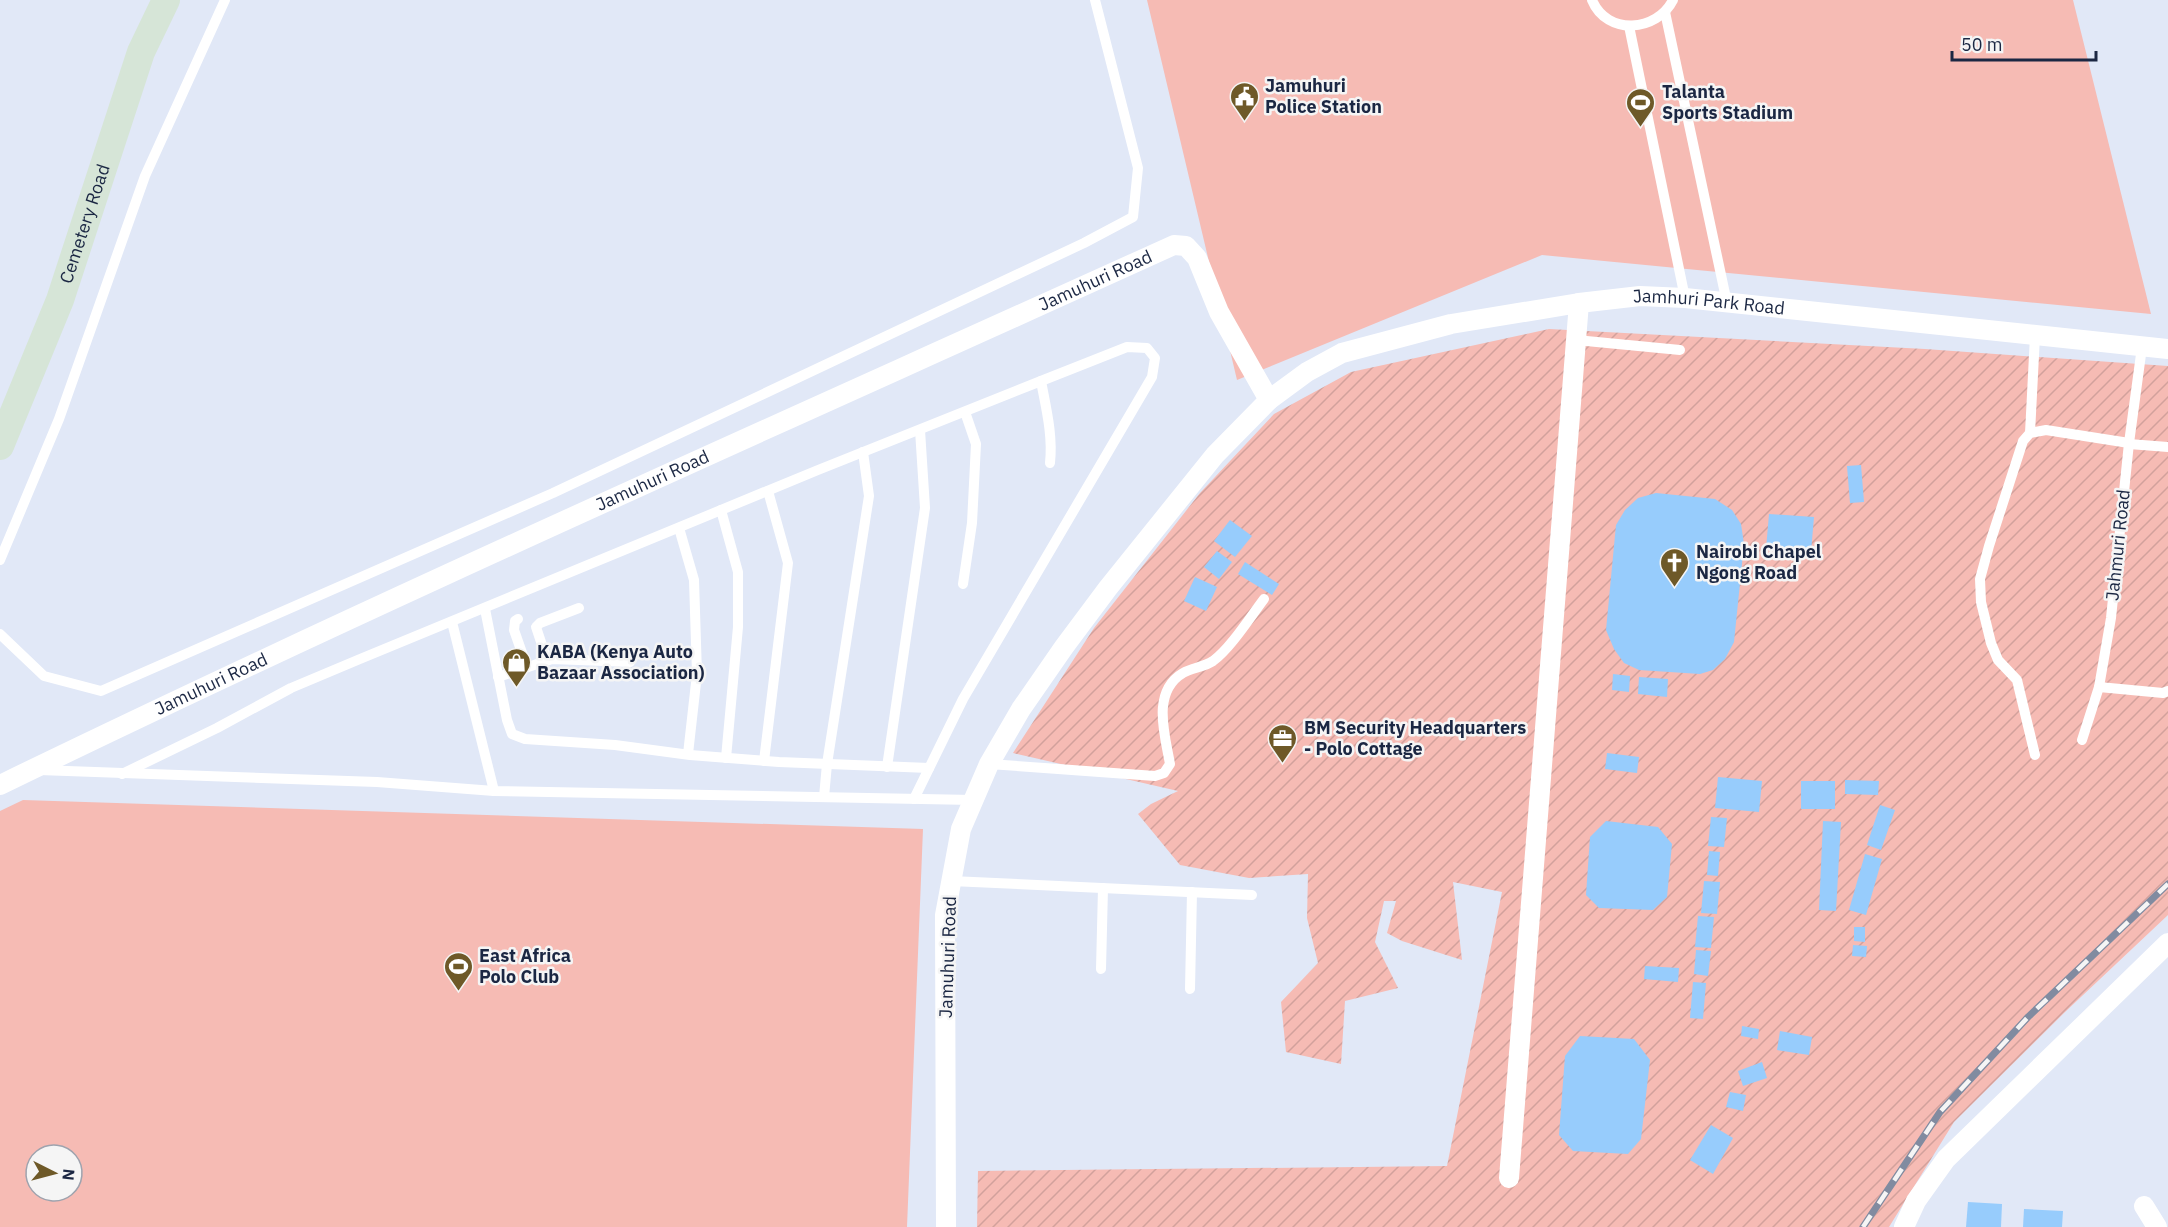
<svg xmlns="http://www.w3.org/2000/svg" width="2168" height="1227" viewBox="0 0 2168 1227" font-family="'IBM Plex Sans',sans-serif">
  <defs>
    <pattern id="garden-furrows" width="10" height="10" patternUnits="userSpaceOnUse" patternTransform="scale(1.5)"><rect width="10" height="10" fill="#f6bbb4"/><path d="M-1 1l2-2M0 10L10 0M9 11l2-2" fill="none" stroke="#d2a19c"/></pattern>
  </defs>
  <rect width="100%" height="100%" fill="#e1e8f7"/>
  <!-- grass -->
  <g fill="#f6bbb4" fill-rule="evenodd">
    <polygon points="1147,0 2073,0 2151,314 1542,255 1237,380"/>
    <path d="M23 800 923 829 907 1227H0V811ZM36 1155H72V1191H36Z"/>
  </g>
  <!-- garden -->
  <polygon fill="url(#garden-furrows)" points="1549,329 1925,349 2168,366 2168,915 2065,1012 1954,1122 1889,1227 977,1227 978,1171 1447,1166 1502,892 1453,882 1462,960 1402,941 1387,933 1396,901 1384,901 1375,942 1398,988 1345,1001 1341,1064 1286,1052 1281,1002 1318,963 1307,918 1308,874 1249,878 1180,865 1138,814 1151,804 1178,791 1013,753 1094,628 1200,493 1274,414 1351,372"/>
  <!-- building -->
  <g fill="#97ccfc">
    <polygon points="1861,465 1864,502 1850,503 1847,466"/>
    <polygon points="1656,493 1715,499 1732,510 1741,524 1744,544 1734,642 1725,659 1713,670 1700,674 1639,670 1624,663 1614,649 1606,630 1616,525 1625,510 1638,498"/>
    <polygon points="1769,514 1814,517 1811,552 1766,549"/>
    <polygon points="1230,520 1252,536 1235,557 1214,541"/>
    <polygon points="1217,551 1232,562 1219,579 1204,567"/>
    <polygon points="1245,562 1279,584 1272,595 1238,574"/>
    <polygon points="1195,577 1217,587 1206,611 1184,601"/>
    <polygon points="1613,674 1630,676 1629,692 1612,690"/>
    <polygon points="1639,677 1668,679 1667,697 1638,694"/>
    <polygon points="1607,753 1639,757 1637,773 1605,769"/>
    <polygon points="1718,777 1762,781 1759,812 1715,808"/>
    <polygon points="1845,780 1879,781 1878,795 1845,794"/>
    <rect x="1801" y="781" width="34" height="28"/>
    <polygon points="1880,805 1895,810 1881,850 1867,845"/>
    <polygon points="1711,817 1727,818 1724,847 1708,846"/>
    <polygon points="1606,821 1658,827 1672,844 1667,897 1653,910 1599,908 1586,895 1590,837"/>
    <polygon points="1823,821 1841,822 1836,911 1819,910"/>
    <polygon points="1709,851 1720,852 1718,876 1707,875"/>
    <polygon points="1865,854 1882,859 1866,915 1849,910"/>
    <polygon points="1704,881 1720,882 1717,914 1701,913"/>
    <polygon points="1698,916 1714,917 1711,948 1695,947"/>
    <polygon points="1854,927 1865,927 1865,942 1854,941"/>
    <polygon points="1853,945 1867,946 1866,957 1852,956"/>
    <polygon points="1696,950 1711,951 1708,976 1694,974"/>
    <polygon points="1645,966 1679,968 1678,982 1644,979"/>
    <polygon points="1693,982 1706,983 1703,1019 1690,1018"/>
    <polygon points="1742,1026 1759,1029 1758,1039 1741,1036"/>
    <polygon points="1780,1031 1812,1037 1809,1055 1777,1050"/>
    <polygon points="1580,1036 1634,1039 1650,1060 1641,1139 1628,1154 1573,1151 1559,1135 1565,1056"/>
    <polygon points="1762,1062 1767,1078 1743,1086 1738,1071"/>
    <polygon points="1730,1092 1746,1095 1743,1111 1726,1107"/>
    <polygon points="1711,1125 1733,1138 1713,1174 1690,1160"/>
    <polygon points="1968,1202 2002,1204 2001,1227 1966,1227"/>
    <polygon points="2024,1209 2063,1211 2062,1227 2023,1227"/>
  </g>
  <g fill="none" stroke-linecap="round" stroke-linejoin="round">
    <!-- lane -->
    <g stroke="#fff" stroke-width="10">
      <path d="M1592 0C1607 36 1657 32 1673 0"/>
      <polyline points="1665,12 1727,303"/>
      <polyline points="1629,26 1685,298"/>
      <polyline points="1576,340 1680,350"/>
      <path d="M1041 381C1046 408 1053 435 1050 463"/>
      <polyline points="2030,433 2035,336"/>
      <polyline points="2129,444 2168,447"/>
      <polyline points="721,510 738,572 738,627 726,758"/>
      <polyline points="679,528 694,580 697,674 688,754"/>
      <polyline points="0,560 59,419 145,176 225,0"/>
      <polyline points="963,584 972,523 976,444 965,412"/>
      <polyline points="485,609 507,720 512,734 525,739 615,745 690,755 779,762 929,768"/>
      <polyline points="518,619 515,621 514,630 527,667"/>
      <polyline points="452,622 494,791"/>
      <polyline points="0,634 44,676 101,691 553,493 1084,243 1133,217 1138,168 1095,0"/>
      <polyline points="547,660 536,627 540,623 579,608"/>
      <polyline points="498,677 552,659 630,662"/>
      <polyline points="2099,687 2163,693 2168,691"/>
      <polyline points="2082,740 2099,687 2111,618 2129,443 2142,347"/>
      <polyline points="2035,755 2017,680 1998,660 1991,643 1981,602 1980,579 1989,546 2023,441 2030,433 2046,430 2129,443"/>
      <polyline points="764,761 788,563 768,491"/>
      <path d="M989 764 1155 776 1164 773 1170 764C1165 735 1151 692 1183 673 1192 668 1204 667 1213 661 1230 649 1251 616 1264 599"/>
      <polyline points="887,767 925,508 920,430"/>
      <polyline points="39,770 377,782 494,791 974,800"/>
      <polyline points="122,774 217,728 291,688 360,659 818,470 1041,381 1127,347 1147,348 1155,358 1152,377 963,699 914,799"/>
      <polyline points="824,797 827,764 869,496 863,452"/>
      <polyline points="951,881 1252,895"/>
      <polyline points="1101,969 1103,888"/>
      <polyline points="1190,989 1192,892"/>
    </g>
    <!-- street -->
    <g stroke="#fff" stroke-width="20">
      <path id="s1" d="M1269 400 1307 372 1342 353 1451 324 1579 303 1640 296 1685 298 2168 349"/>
      <path id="s2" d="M0 785C387 597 782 423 1174 245L1186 246 1197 258 1219 312 1269 400 1215 455 1108 588 1064 647 1021 709 989 764 961 829 945 915 946 1227"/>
      <polyline points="1509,1178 1579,303"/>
      <polyline points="2144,1206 2157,1227"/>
      <polyline points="1904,1227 1916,1201 1946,1159 2168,943"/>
    </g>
    <!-- secondary -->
    <path stroke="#d6e5d7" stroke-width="28" id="s3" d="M0 446 60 300 141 52 166 0"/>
    <defs>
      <polyline id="rail" points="1863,1227 1940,1112 2028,1017 2168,884"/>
    </defs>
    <!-- rail casing -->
    <use href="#rail" stroke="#818ba0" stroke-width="7"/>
    <!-- rail -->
    <use href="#rail" stroke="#f5f5f5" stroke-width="4.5" stroke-dasharray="14" stroke-linecap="butt"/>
  </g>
  <!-- icons -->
  <defs>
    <symbol id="civic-pin" viewBox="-11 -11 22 30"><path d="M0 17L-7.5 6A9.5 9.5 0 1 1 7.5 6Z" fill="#6e5928" stroke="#f5f5f5"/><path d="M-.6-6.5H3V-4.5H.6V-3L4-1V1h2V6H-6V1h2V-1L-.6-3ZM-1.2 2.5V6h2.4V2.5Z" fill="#fff"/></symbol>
    <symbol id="stadium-pin" viewBox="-11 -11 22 30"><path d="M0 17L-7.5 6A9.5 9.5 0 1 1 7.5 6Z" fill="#6e5928" stroke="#f5f5f5"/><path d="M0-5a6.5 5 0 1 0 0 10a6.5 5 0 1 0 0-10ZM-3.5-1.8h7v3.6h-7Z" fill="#fff"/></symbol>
    <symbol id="church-pin" viewBox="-11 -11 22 30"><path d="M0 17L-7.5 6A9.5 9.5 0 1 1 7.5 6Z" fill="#6e5928" stroke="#f5f5f5"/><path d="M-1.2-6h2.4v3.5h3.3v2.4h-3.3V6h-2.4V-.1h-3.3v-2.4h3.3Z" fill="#fff"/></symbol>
    <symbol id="shop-pin" viewBox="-11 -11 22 30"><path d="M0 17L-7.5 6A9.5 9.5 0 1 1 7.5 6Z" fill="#6e5928" stroke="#f5f5f5"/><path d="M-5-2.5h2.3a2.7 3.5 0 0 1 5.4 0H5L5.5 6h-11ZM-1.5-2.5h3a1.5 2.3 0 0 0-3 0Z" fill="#fff"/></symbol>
    <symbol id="office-pin" viewBox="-11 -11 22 30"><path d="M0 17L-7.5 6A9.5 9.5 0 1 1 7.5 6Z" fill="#6e5928" stroke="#f5f5f5"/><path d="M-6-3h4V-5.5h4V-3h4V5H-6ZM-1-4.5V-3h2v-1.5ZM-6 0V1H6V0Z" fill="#fff"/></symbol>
  </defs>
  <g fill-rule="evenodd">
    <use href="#civic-pin" x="1228" y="80" width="33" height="45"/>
    <use href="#stadium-pin" x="1624" y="86" width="33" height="45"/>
    <use href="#church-pin" x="1658" y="546" width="33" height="45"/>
    <use href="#shop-pin" x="500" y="646" width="33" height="45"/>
    <use href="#office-pin" x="1266" y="722" width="33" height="45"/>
    <use href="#stadium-pin" x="442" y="950" width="33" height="45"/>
  </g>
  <g text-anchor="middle" stroke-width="5" stroke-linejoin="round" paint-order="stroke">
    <!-- poi labels -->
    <g font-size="18" font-weight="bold" fill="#1b2743" stroke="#f5f5f5" text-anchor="start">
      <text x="1265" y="92">Jamuhuri<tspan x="1265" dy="21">Police Station</tspan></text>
      <text x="1662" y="98">Talanta<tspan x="1662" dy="21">Sports Stadium</tspan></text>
      <text x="1696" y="558">Nairobi Chapel<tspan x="1696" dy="21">Ngong Road</tspan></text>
      <text x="537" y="658">KABA (Kenya Auto<tspan x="537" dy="21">Bazaar Association)</tspan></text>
      <text x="1304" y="734">BM Security Headquarters<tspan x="1304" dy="21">- Polo Cottage</tspan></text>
      <text x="479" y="962">East Africa<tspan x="479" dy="21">Polo Club</tspan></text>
    </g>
    <!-- street labels -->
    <g font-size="18" fill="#1b2743" stroke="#f5f5f5">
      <text dy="6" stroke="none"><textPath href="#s3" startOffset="238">Cemetery Road</textPath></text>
      <text dy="6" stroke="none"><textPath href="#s2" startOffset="1206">Jamuhuri Road</textPath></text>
      <text dy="6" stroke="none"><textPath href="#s1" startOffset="460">Jamhuri Park Road</textPath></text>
      <text dy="6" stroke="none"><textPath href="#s2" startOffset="720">Jamuhuri Road</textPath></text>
      <text transform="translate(2118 545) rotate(-84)" y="6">Jahmuri Road</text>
      <text dy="6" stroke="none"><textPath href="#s2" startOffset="234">Jamuhuri Road</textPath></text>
      <text transform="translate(948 957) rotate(-88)" y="6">Jamuhuri Road</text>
    </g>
  </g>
  <!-- north arrow -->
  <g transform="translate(54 1173) rotate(96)"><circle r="28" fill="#f5f5f5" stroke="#9ea3ae" stroke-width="1.5"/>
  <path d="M0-4.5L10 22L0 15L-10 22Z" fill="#6e5928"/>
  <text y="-9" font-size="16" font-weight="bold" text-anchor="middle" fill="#1b2743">N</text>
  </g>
  <!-- scale -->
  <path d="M1952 51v9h144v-9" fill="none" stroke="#1b2743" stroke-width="3"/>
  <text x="1961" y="51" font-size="18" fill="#1b2743" stroke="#f5f5f5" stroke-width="4.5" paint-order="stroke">50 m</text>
</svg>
